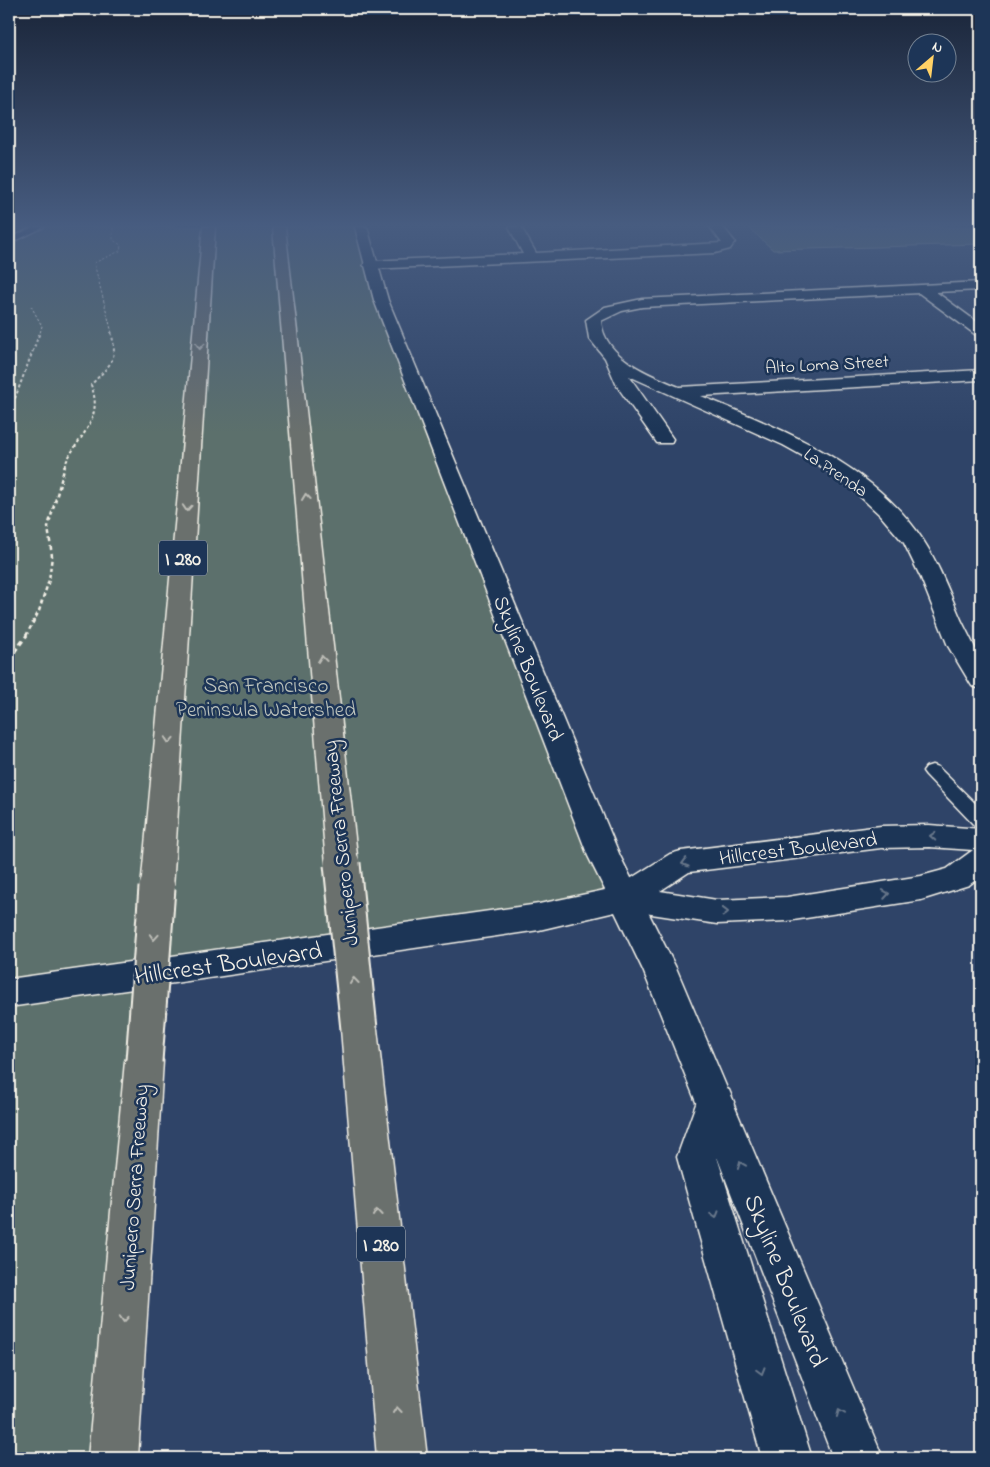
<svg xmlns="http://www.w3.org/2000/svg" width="990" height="1467" viewBox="0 0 990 1467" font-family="'Indie Flower',sans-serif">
  <rect width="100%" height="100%" fill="#2f4468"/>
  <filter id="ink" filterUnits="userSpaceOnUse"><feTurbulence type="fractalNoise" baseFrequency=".02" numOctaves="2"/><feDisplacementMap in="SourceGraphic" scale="10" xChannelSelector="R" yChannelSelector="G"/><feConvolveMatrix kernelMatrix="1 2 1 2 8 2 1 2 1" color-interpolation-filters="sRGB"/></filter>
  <g filter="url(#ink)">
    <!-- green -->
    <g fill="#5b706c" stroke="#a8b0aa">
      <polygon points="9,227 361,227 370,265 636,907 151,973 113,1458 9,1458"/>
      <polygon points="748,227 981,227 981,244 773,250"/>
    </g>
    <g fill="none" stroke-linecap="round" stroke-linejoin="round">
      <defs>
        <g id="service">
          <polygon points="33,227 44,227 9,244 9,239"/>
          <polygon points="932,765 938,767 981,809 981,827 974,825 926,775 923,771 926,767"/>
        </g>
        <g id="minor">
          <polygon points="509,227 521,227 536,253 722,243 710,227 723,227 735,242 730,249 715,253 370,269 363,265 370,261 523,254"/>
          <path d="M981 282V290L936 292 981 325V337L976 335 919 293 642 307 622 311 601 321C604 358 650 375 679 387L981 370V380L701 396C782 429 873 464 923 540 938 563 948 589 959 615 963 625 980 656 981 662 982 671 982 681 981 689L972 686 948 646 921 578 904 543 880 515 851 488 819 465 783 445 629 376 673 439 671 443H657L617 386 605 358 589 338 586 320 605 307 642 299Z"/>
        </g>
        <g id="tertiary">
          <path d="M929 825 981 829V876L969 885 921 900 787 921 717 924 625 910 614 907 609 898 614 889 670 854 681 851 881 826ZM929 847 973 850 947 869 921 876 787 897 717 900 660 891 689 872 881 848Z"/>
          <polygon points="715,1085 729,1090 734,1102 717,1157 812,1458 762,1458 677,1157 701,1090"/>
        </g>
        <polygon id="secondary" points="355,227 367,227 388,300 620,856 677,970 883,1458 833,1458 696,1102 643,970 615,912 539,930 9,1007 9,979 539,904 605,890 588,856 374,300"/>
        <g id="motorway">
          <polygon points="203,227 215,227 173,888 168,896 157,900 146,896 141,888"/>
          <polygon points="273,227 285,227 358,864 353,872 342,875 331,872 326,864"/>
          <polygon points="359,1014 372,1018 377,1029 427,1458 377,1458 341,1029 346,1018"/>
          <polygon points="144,1045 157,1050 163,1061 138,1458 88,1458 125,1061 131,1050"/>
        </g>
      </defs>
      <!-- service casing -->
      <use href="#service" stroke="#f4f1e8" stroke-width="3"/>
      <!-- minor casing -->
      <use href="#minor" stroke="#f4f1e8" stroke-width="3"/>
      <!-- tertiary casing -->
      <use href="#tertiary" stroke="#f4f1e8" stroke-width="3"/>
      <!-- secondary casing -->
      <use href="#secondary" stroke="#f4f1e8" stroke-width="3"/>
      <!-- motorway casing -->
      <use href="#motorway" stroke="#f4f1e8" stroke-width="3"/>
      <!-- path-far3 -->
      <g stroke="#f4f1e8" stroke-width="1" stroke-dasharray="2.5 2" stroke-linecap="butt">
        <polyline points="31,306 42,326 40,333"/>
        <polyline points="112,333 94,263 120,251 121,245 113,240 113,227"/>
      </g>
      <!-- path-far2 -->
      <g stroke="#f4f1e8" stroke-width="2" stroke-dasharray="3 2.5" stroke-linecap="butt">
        <polyline points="9,414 40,332"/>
        <path d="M64 467C76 437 105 421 91 385 110 364 119 361 111 332"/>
      </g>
      <!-- path-far1 -->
      <polyline stroke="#f4f1e8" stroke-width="2.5" stroke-dasharray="4 3" stroke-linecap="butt" points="26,636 39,611 49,580 52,556 48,527 65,466"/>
      <!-- path -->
      <polyline stroke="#f4f1e8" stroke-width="3" stroke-dasharray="5 4" stroke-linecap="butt" points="9,659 27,635"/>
      <!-- service -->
      <use href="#service" fill="#1d3557" fill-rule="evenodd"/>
      <!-- minor -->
      <use href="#minor" fill="#1d3557" fill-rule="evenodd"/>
      <!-- tertiary -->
      <use href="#tertiary" fill="#1d3557" fill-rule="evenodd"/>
      <!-- secondary -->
      <use href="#secondary" fill="#1d3557" fill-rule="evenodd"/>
      <!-- motorway -->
      <use href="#motorway" fill="#6a706d" fill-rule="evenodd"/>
      <defs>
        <g id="motorway-bridge">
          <polyline points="342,864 359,1029"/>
          <polyline points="144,1061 157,888"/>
        </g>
      </defs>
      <!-- motorway-bridge casing -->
      <use href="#motorway-bridge" stroke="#f4f1e8" stroke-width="39" stroke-linecap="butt"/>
      <!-- motorway-bridge -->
      <use href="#motorway-bridge" stroke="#6a706d" stroke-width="35"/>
    </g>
    <!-- one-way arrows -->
    <defs><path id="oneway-chevron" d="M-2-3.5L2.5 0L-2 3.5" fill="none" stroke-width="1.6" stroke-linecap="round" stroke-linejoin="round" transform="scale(1.25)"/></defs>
    <g stroke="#bdbdb7">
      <use href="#oneway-chevron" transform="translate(200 346) rotate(94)"/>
      <use href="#oneway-chevron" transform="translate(306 497) rotate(-96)"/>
      <use href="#oneway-chevron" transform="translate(187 508) rotate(94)"/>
      <use href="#oneway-chevron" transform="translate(322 659) rotate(-96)"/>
      <use href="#oneway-chevron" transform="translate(169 740) rotate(94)"/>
      <use href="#oneway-chevron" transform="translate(154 937) rotate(94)"/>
      <use href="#oneway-chevron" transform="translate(354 981) rotate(-96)"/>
      <use href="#oneway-chevron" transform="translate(377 1213) rotate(-96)"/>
      <use href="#oneway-chevron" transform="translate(124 1319) rotate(94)"/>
      <use href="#oneway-chevron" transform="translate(397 1410) rotate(-96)"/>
    </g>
    <g stroke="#68778a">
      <use href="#oneway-chevron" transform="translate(933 836) rotate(-177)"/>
      <use href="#oneway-chevron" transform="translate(685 863) rotate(164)"/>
      <use href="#oneway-chevron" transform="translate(886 894) rotate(-9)"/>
      <use href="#oneway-chevron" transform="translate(725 912) rotate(-1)"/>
      <use href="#oneway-chevron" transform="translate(741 1165) rotate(-112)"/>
      <use href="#oneway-chevron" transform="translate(715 1215) rotate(74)"/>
      <use href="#oneway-chevron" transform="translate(761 1371) rotate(74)"/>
      <use href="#oneway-chevron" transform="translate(840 1413) rotate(-112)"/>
    </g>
  </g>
  <!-- sky -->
  <linearGradient id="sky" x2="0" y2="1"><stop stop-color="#1a2539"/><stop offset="0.52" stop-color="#475c80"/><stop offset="1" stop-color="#475c80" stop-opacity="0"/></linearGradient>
  <rect width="990" height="433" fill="url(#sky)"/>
  <g text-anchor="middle" stroke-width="5" stroke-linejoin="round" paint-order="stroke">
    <!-- far-street labels -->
    <g font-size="18" fill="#f4f1e8" stroke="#1d3557">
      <text transform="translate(827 364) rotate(-3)" y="6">Alto Loma Street</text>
      <text transform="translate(836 472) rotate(34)" y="6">La Prenda</text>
    </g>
    <!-- shield labels -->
    <g fill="#1d3557" stroke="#b4b9bc" stroke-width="1">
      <rect x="159" y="540.5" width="48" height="35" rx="4"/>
      <rect x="357" y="1226.5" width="48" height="35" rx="4"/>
    </g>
    <g font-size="20" font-weight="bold" fill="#f4f1e8">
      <text x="183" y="565">I 280</text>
      <text x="381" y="1251">I 280</text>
    </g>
    <!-- street labels -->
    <g font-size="21" fill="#f4f1e8" stroke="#1d3557">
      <text transform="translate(529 668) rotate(68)" y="7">Skyline Boulevard</text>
      <text transform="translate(340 843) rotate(-96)" y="7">Junipero Serra Freeway</text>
      <text transform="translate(798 848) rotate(-7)" y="7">Hillcrest Boulevard</text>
      <text transform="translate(134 1187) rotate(-86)" y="7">Junipero Serra Freeway</text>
    </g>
    <!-- park labels -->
    <g font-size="21" fill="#bec4bd" stroke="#1d3557">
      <text x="266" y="692">San Francisco<tspan x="266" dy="24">Peninsula Watershed</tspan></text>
    </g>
    <!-- near-street labels -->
    <g font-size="25" fill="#f4f1e8" stroke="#1d3557">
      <text transform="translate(228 962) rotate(-8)" y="9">Hillcrest Boulevard</text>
      <text transform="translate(787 1280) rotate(68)" y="9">Skyline Boulevard</text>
    </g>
  </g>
  <!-- margin -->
  <rect width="990" height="1467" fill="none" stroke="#1d3557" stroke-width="30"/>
  <rect x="15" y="15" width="960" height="1437" fill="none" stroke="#f4f1e8" stroke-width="2" filter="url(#ink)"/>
  <!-- north arrow -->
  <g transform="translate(932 58) rotate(28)"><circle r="24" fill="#1d3557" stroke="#738091"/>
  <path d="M0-4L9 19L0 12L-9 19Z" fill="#ffd166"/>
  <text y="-8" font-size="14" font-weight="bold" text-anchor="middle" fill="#f4f1e8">N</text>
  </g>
</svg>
